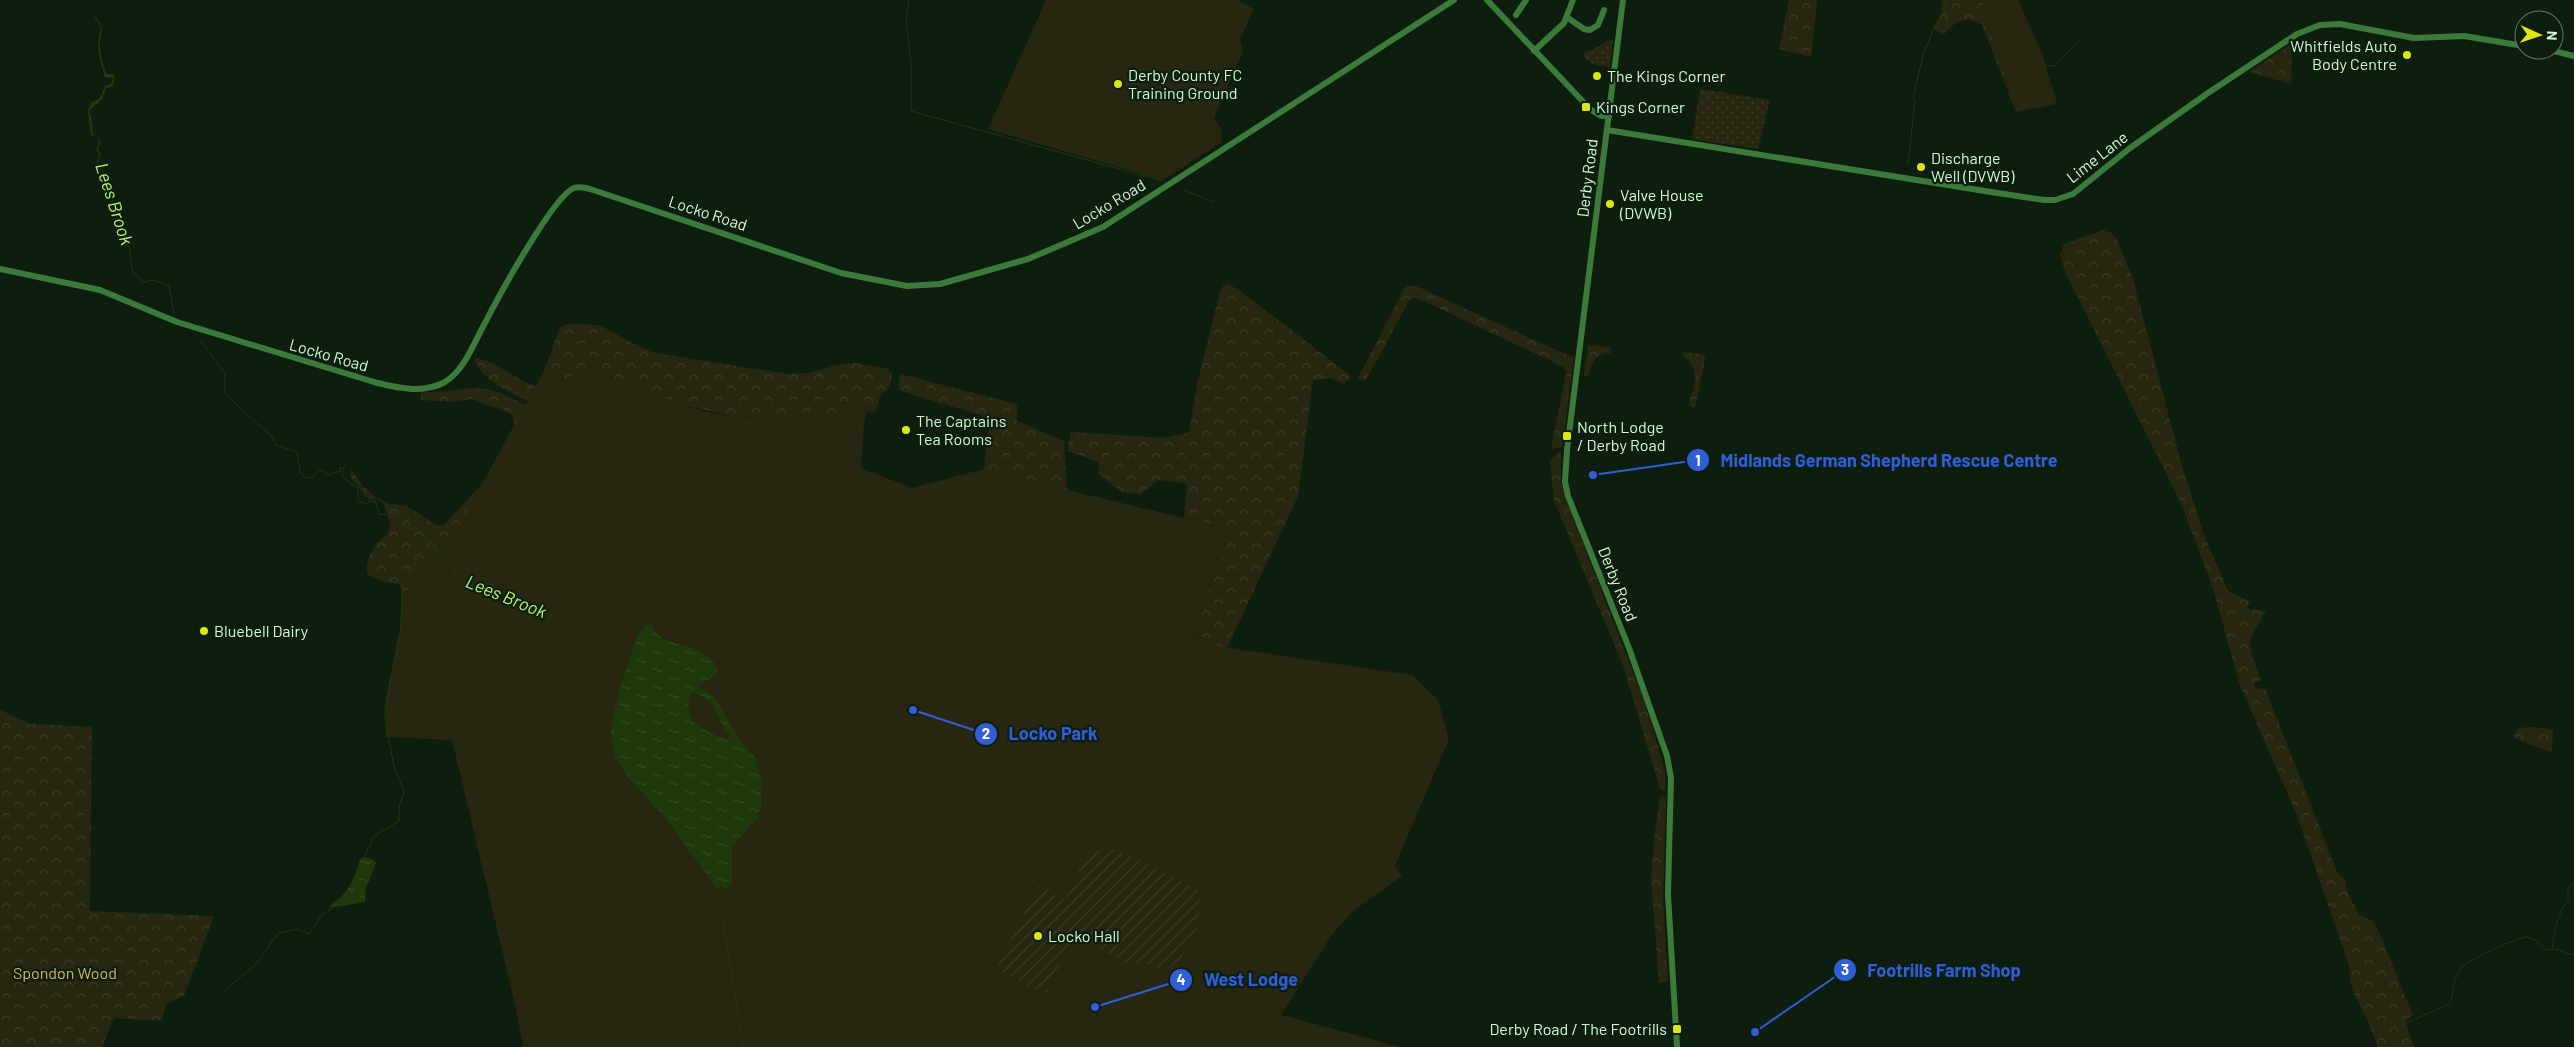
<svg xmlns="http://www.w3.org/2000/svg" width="2574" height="1047" viewBox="0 0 2574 1047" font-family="Barlow,sans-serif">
  <defs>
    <pattern id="grass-dots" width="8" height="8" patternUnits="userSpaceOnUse" patternTransform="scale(1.25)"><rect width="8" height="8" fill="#272611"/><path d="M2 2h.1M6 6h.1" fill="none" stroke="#3b3c27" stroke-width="1.8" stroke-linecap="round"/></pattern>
    <pattern id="forest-crowns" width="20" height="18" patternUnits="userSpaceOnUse" patternTransform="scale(1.25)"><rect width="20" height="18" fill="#272611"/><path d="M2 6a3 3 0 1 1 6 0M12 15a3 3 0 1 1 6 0" fill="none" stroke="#3b3c27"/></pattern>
    <pattern id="garden-furrows" width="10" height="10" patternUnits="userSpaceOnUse" patternTransform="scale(1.25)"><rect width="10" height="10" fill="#272611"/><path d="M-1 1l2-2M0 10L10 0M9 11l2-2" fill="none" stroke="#3b3c27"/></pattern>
    <pattern id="water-ripples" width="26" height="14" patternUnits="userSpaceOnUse" patternTransform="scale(1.25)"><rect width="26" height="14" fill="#1e390b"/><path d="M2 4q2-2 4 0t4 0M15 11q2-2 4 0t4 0" fill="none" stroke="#334d22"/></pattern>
  </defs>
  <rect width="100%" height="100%" fill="#0d1e0f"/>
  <!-- grass -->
  <g fill="url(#grass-dots)">
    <path d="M1613 39 1610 67C1599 66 1588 65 1583 54Z"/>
    <polygon points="1700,89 1770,100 1758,149 1692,139"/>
  </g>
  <!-- forest -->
  <g fill="url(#forest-crowns)">
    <polygon points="1789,0 1817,0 1811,57 1779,49"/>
    <path d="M1942 0H2018L2042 53 2056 104 2016 112 1982 25C1962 14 1958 22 1942 34L1933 27 1941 15Z"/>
    <polygon points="2292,43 2291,84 2249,72"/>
    <path d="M2103 230 2111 233 2117 239 2133 279 2182 466 2204 535 2228 591 2251 602 2246 609 2266 611C2245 646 2247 642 2261 680L2254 684 2256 689 2265 688 2338 874 2345 879 2347 891 2359 915 2373 921 2380 934 2413 1016 2405 1021 2414 1047H2378C2373 1036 2370 1024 2364 1013 2355 995 2349 988 2349 965L2296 813 2239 683 2213 588 2180 501 2065 272 2060 255 2064 244Z"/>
    <polygon points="1228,284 1239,290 1351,376 1344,384 1331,378 1313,380 1298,496 1227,648 1216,646 1194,633 1230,529 1184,518 1187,484 1158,480 1140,495 1122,492 1098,474 1099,462 1067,451 1071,432 1166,438 1189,432 1197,384 1220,292 1224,285"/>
    <polygon points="1406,285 1418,287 1574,358 1562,447 1552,449 1552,444 1566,373 1564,367 1415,297 1410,299 1370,373 1364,381 1358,378"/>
    <path d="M567 324 599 325 644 349 655 353 788 374 808 373 841 364 855 363 888 369 892 373C891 394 886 386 880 397 878 402 877 408 875 413L844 402 838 416 775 419 737 417 677 404 649 394 569 382 544 371 560 327Z"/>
    <path d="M1588 345 1611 347V353C1594 354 1592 362 1588 377L1584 376Z"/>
    <path d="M1683 352 1706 355 1695 408 1689 406C1693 387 1702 368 1683 356Z"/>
    <path d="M474 358C499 361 512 379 536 386L527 401C506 390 483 382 474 358Z"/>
    <polygon points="900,374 1017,404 1017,421 1064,441 1067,490 1005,476 924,508 877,475 912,488 984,469 990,418 898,390"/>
    <path d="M477 388 493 390 528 406 386 699C393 663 407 621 400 585L381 581 367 574C365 560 375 541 388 534L390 524 384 504 376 498 370 500C365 497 355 482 350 476L351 469 362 485 374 496 387 503 409 507 437 526 444 525 483 483 514 425 513 416 507 412 472 399 451 402 421 400V393Z"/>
    <polygon points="1559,452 1561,452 1561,482 1565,497 1645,703 1665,771 1665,791 1660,789 1623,665 1554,501 1550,460"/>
    <polygon points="0,710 31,724 92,727 90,911 214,916 184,996 166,1004 162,1021 114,1018 102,1047 0,1047"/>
    <polygon points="2535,727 2553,730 2552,752 2527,744 2512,736 2519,728"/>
    <polygon points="1660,796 1666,797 1663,899 1668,982 1659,983 1651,878 1654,840"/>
  </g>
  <!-- park -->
  <g fill="#272611">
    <polygon points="1046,0 1238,0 1254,9 1240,39 1243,51 1214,118 1221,128 1222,142 1163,180 988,129"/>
    <polygon points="1982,0 2018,0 2041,52 2057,103 2016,112"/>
    <path d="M584 367 593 368C639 389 686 412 738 417 772 421 804 416 838 416L844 402 867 411 864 424 861 468 912 488 984 470 1230 529 1194 634 1216 646 1412 675 1438 700 1449 739 1395 866 1402 876 1353 911 1331 936 1281 1015 1401 1047H523L516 1009 452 740 386 737V699L409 581 456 532 544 371 569 382 577 369Z"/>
  </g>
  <!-- garden -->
  <path fill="url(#garden-furrows)" d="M1106 849 1116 850 1135 858 1200 891C1200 924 1195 953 1164 971L1144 962 1128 964 1074 935 1047 992H1041L996 969 1038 886 1046 890 1048 889 1049 892 1065 900C1074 881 1082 854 1106 849Z"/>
  <!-- water -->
  <g fill="url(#water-ripples)" fill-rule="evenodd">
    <path d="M94 0 95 15 102 28C98 45 100 58 107 75L112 74 115 77 113 86 106 88 102 99 90 110 93 134 101 141 98 149 101 154 98 163 109 179 112 196 107 178 97 164 99 154 96 150 99 142 97 137 91 135 88 110 91 103 100 98 105 86 111 84 113 78 105 77C100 61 95 45 101 29L95 17Z"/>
    <path d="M651 622C658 653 705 637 718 670L715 676 697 686 715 698 739 739 754 756 762 781 761 809 757 815 759 820H755L732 847V883L727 889 721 887 718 890 663 815 629 779 615 758 611 732 614 709 634 645 640 631ZM692 692 711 701 724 728 730 735 728 740C704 730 679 723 692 692Z"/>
    <path d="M365 857 374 860 376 863 366 888 365 902 330 908 332 903C347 897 356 875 360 859Z"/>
  </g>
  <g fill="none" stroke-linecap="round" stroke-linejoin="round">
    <!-- stream -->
    <g stroke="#1e390b" stroke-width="1">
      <polyline points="909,0 906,22 911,63 911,111 1163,181"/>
      <polyline points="2043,65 2055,66 2080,39"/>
      <polyline points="1908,165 1915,100 1913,98 1924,52 1934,28 1944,34 1948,27 1944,11 1946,0"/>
      <polyline points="1183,190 1214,202"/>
      <polyline points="111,194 119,227 128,236 132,270 143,282 154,280 169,286 174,313"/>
      <polyline points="200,340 225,373 225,394 272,437 276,445 297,452 300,471 304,477 312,478 320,470 325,471 327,475 341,471 339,468 344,468 342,476 358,489 358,501 366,504 370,501 376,502 379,515 392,513 409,518 404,525 405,528 416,528 424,533 426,543 434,545 439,554 445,557 446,563 453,567 457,577 481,591 494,590 546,612 574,628 614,664"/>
      <polyline points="605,655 625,642"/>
      <polyline points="364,858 374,836 399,821 399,807 404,792 394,766 385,719 385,709 400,636 403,585 426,543"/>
      <polyline points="723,921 743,1047"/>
      <path d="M2552 949C2555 931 2556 915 2568 901V888L2574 881"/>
      <polyline points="222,993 257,963 278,933 297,929 309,934 321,916 332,908"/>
      <path d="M2451 1001C2453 991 2454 977 2461 968 2466 961 2517 937 2527 937 2534 938 2541 944 2546 950L2556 949 2574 956"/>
      <polyline points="2399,1028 2408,1022 2450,1004"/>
      <polyline points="2377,1047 2381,1043"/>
    </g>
    <!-- minor -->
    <g stroke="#3b7a3b" stroke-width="6">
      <polyline points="1487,0 1590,109 1601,116 1609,116"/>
      <polyline points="1623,0 1567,450 1565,482 1568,496 1629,648 1667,756 1671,778 1668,894 1677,1047"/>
      <polyline points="1516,15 1526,0"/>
      <polyline points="1568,18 1584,29 1590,30 1598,25 1604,10"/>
      <polyline points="2550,50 2574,56"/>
      <polyline points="1534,51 1564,23 1573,0"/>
      <polyline points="1607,130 1991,192 2044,200 2055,200 2073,194 2130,148 2208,93 2297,34 2320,25 2340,24 2414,38 2464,36 2524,46"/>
      <path d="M0 269 100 290 177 322 374 382C397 388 423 394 445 382 465 370 474 342 485 323 497 299 554 195 574 188 580 186 587 188 593 190L841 273 907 286 940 284 1028 259 1103 227 1454 0"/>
    </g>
  </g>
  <!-- markers -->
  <g fill="#dce80d" stroke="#0d1e0f" stroke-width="2">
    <circle cx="2407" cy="55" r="5"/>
    <circle cx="1597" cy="76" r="5"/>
    <circle cx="1118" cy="84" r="5"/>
    <rect x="1581" y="102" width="10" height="10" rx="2.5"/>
    <circle cx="1921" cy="167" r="5"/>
    <circle cx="1610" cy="204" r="5"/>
    <circle cx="906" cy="430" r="5"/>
    <rect x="1562" y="431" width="10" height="10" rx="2.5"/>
    <circle cx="204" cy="631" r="5"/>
    <circle cx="1038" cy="936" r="5"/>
    <rect x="1672" y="1024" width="10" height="10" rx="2.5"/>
  </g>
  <g text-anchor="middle" stroke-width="4.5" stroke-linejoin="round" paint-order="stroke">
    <!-- poi labels -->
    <g font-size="16" fill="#cdfcd0" stroke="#0d1e0f" text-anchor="start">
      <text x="2397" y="52" text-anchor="end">Whitfields Auto<tspan x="2397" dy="18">Body Centre</tspan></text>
      <text x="1128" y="81">Derby County FC<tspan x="1128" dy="18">Training Ground</tspan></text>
      <text x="1607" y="82">The Kings Corner</text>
      <text x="1596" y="113">Kings Corner</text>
      <text x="1931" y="164">Discharge<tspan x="1931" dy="18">Well (DVWB)</tspan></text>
      <text x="1620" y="201">Valve House<tspan x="1620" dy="18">(DVWB)</tspan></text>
      <text x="916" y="427">The Captains<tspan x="916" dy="18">Tea Rooms</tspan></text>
      <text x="1577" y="433">North Lodge<tspan x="1577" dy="18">/ Derby Road</tspan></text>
      <text x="214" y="637">Bluebell Dairy</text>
      <text x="1048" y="942">Locko Hall</text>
      <text x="1667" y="1035" text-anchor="end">Derby Road / The Footrills</text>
    </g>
    <!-- street labels -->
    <g font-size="16" fill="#cdfcd0" stroke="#0d1e0f">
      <text transform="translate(2097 157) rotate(-38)" y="6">Lime Lane</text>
      <text transform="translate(1587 178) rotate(-83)" y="6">Derby Road</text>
      <text transform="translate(1109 204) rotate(-31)" y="6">Locko Road</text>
      <text transform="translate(708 213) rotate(18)" y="6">Locko Road</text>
      <text transform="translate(329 355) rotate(16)" y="6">Locko Road</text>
      <text transform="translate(1618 584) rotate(68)" y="6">Derby Road</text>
    </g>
    <!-- park labels -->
    <g font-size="16" fill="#d7b45d" stroke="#0d1e0f">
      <text x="65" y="979">Spondon Wood</text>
    </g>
    <!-- water labels -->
    <g font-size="18" font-style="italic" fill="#b7f660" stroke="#0d1e0f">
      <text transform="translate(114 204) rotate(72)" y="6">Lees Brook</text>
      <text transform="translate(506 597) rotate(22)" y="6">Lees Brook</text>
    </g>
  </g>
  <!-- callouts -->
  <path fill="none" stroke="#2f5fd7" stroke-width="2" d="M1593 475L1698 460M913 710L986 734M1755 1032L1845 970M1095 1007L1181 980"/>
  <g fill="#2f5fd7" stroke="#0d1e0f" stroke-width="2">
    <circle cx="1593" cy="475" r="5"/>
    <circle cx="913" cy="710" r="5"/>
    <circle cx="1755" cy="1032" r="5"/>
    <circle cx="1095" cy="1007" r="5"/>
    <circle cx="1698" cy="460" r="12"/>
    <circle cx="986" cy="734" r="12"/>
    <circle cx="1845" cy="970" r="12"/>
    <circle cx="1181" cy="980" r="12"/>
  </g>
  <g font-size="15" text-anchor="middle" font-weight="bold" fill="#fff">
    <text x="1698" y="466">1</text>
    <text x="986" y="739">2</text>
    <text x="1845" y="975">3</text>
    <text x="1181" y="985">4</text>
  </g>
  <g font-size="18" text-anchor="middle" font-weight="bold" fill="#2f5fd7" stroke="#0d1e0f" stroke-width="4.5" stroke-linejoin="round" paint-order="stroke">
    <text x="1889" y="467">Midlands German Shepherd Rescue Centre</text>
    <text x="1053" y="740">Locko Park</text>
    <text x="1944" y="977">Footrills Farm Shop</text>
    <text x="1251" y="986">West Lodge</text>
  </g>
  <!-- north arrow -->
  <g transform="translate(2539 35) rotate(93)"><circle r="24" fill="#0d1e0f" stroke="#5a775c"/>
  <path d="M0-4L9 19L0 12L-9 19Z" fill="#dce80d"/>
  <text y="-8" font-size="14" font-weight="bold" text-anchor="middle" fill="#cdfcd0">N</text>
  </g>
</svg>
